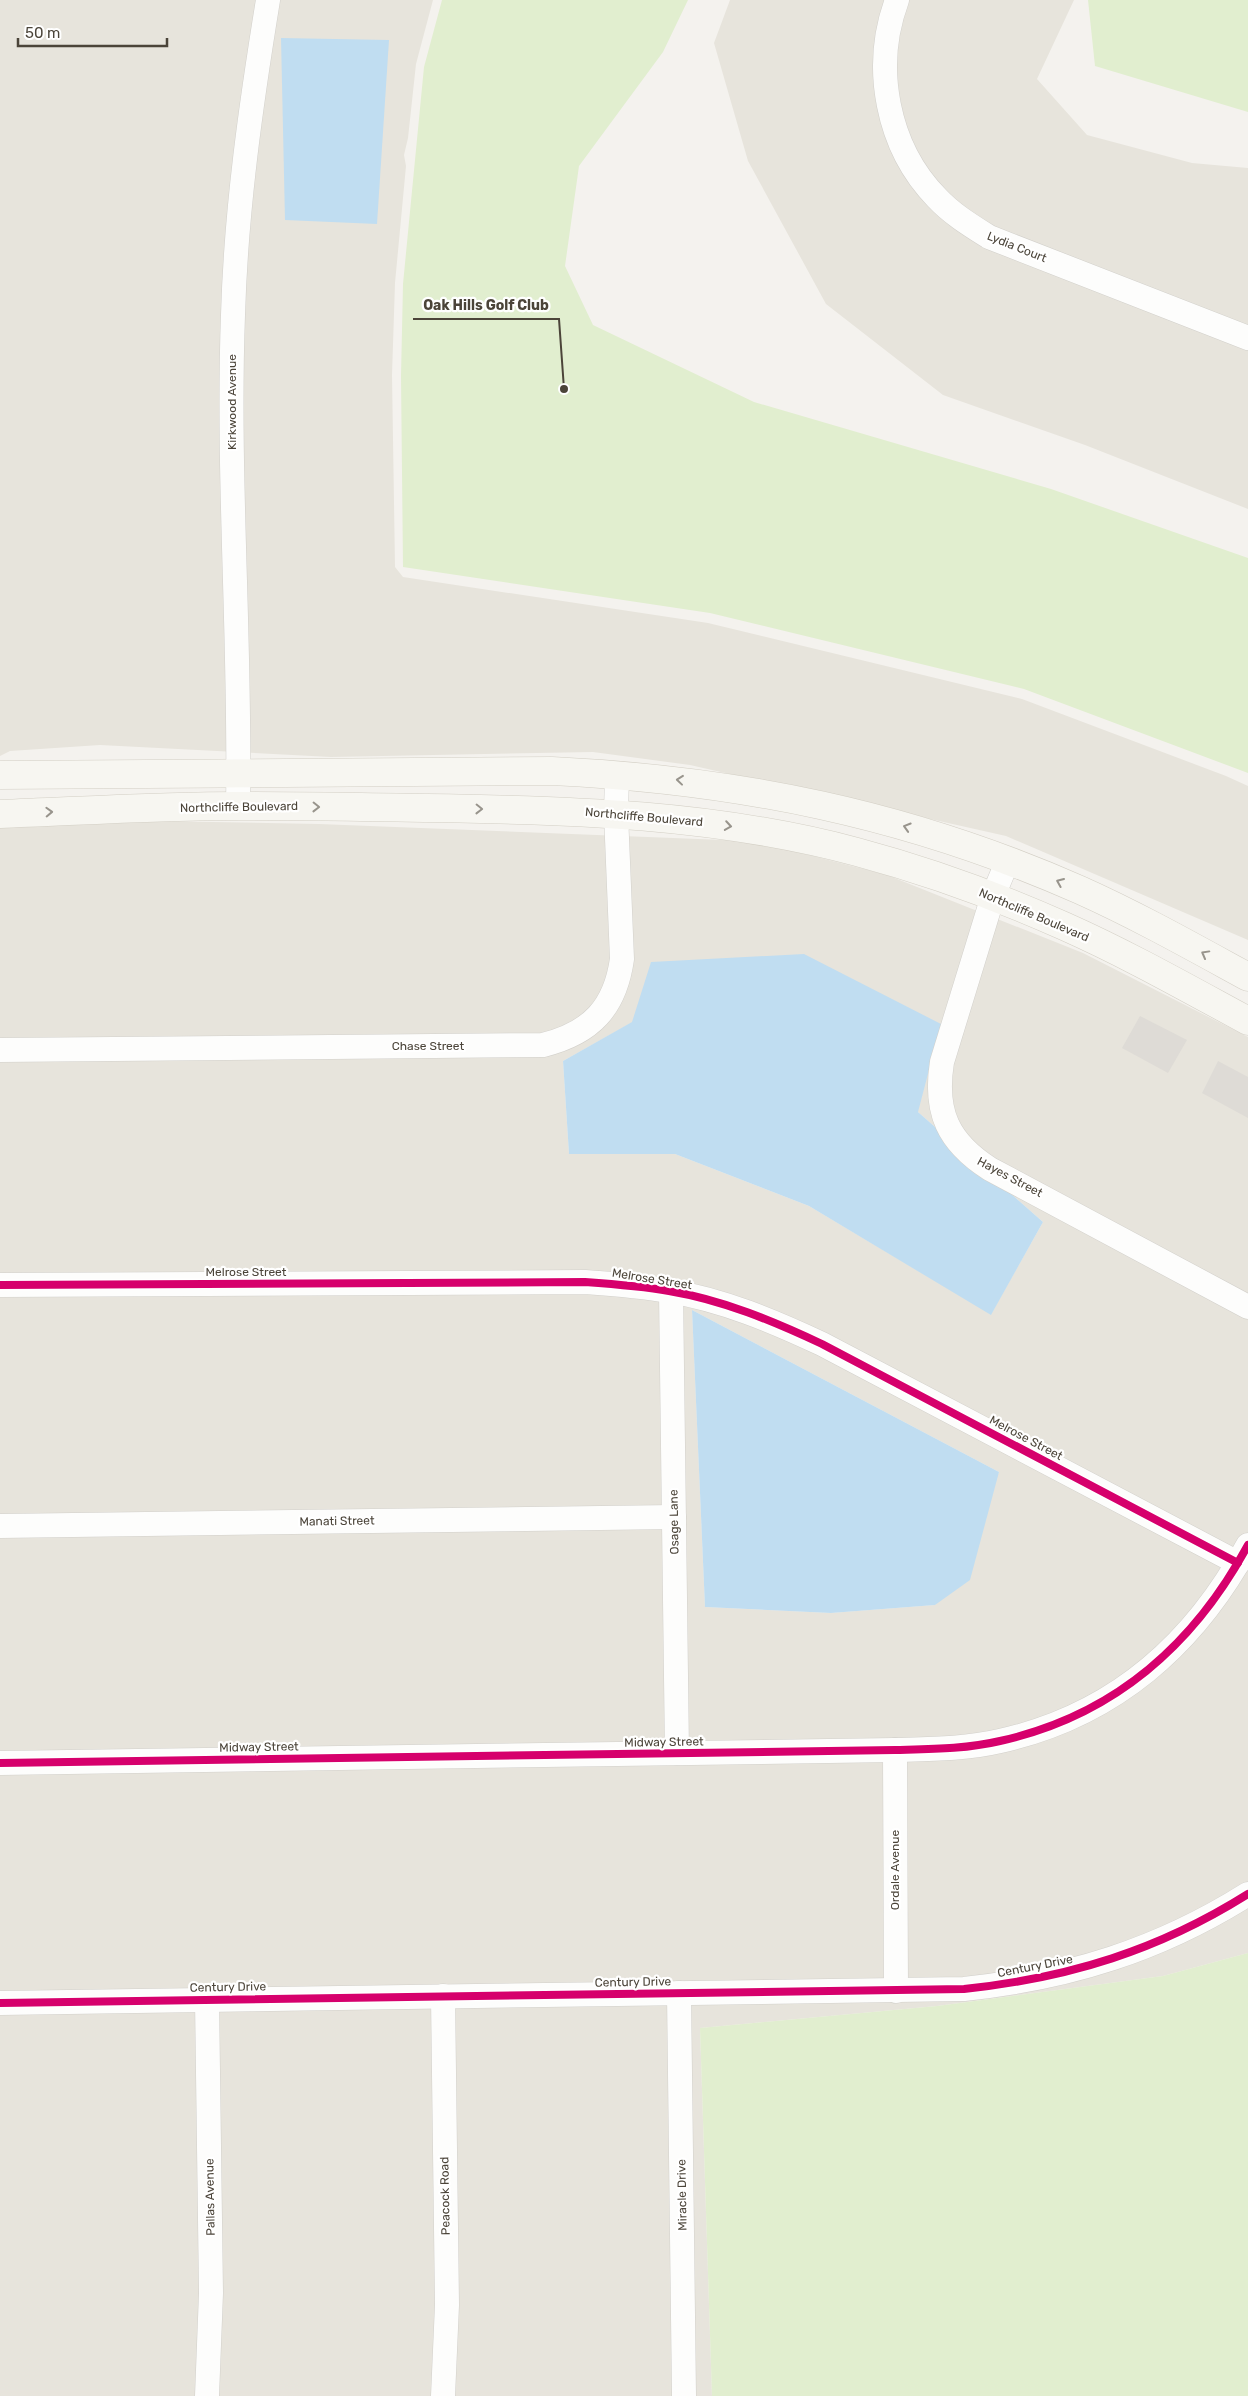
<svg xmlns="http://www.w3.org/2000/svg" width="1248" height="2396" viewBox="0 0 1248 2396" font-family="Rubik,sans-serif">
  <rect width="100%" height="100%" fill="#f4f2ee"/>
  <!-- residential -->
  <g fill="#e7e4dc" fill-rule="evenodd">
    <polygon points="0,0 433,0 416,64 408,138 404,155 406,166 395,283 392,375 395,567 403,577 708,623 1022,699 1226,776 1248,786 1248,940 1006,836 690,765 593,752 331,757 100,745 10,751 0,756"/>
    <polygon points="730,0 1074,0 1037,79 1087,135 1192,163 1248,168 1248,509 1085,445 943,395 826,304 748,161 714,43"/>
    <path d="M154 821 319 824 749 841 766 844 887 875 1083 953 1248 1037V1953L1163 1976 937 2006 700 2028 712 2396H0V825ZM633 1022 918 1112 1043 1222 991 1314 809 1206 675 1154H569L563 1061ZM692 1310 999 1472 935 1605 831 1613 705 1607Z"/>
  </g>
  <!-- green -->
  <g fill="#e1eecf">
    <polygon points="442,0 688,0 663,52 579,166 565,266 593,325 754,402 1051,489 1248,558 1248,773 1024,689 710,613 403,567 401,376 403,284 424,67"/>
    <polygon points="1088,0 1248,0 1248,112 1095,66"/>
    <polygon points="1248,1953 1248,2396 712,2396 700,2028 937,2006 1163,1976"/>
  </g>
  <!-- water -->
  <g fill="#c0ddf1">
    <polygon points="281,38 389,40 377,224 285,220"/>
    <polygon points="804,954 941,1024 918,1112 1043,1222 991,1315 809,1206 675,1154 569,1154 563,1061 632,1022 651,962"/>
    <polygon points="692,1310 999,1472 970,1580 935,1605 831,1613 705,1607"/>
  </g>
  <!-- building -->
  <g fill="#dedbd6">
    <polygon points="1140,1016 1187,1040 1168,1073 1122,1048"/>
    <polygon points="1218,1061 1248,1077 1248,1118 1202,1093"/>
  </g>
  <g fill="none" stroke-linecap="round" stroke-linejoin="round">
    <defs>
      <g id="street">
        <path d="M897 0C872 67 887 147 937 198 952 214 970 225 989 237L1248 338"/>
        <path d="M238 806C241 642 227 478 233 315 236 209 251 104 268 0"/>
        <path d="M1008 860 993 896 942 1062C934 1112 948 1142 990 1169L1248 1307"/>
        <path d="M0 1050 543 1045C591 1033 615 1008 622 959L616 814 617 774"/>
        <path d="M0 1285 585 1282C613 1284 641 1286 669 1291 723 1300 773 1321 822 1344L1238 1563"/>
        <polyline points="671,1291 677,1753"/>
        <polyline points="0,1526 674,1517"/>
        <polyline points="895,1750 896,1991"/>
        <path d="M0 1763 895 1750C930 1749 966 1749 1000 1741 1113 1716 1194 1645 1248 1545"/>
        <polyline points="679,1993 684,2396"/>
        <path d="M0 2003 964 1989C1069 1978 1159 1950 1248 1894"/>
        <polyline points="207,2396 211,2293 207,1999"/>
        <polyline points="443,2396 447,2305 443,1996"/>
      </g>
      <g id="secondary">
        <path d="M0 775 552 771C739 780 908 814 1080 890 1138 916 1193 947 1248 977"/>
        <path d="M0 814C80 811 160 806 239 806 302 806 364 807 427 808 572 810 716 814 857 852 928 871 997 896 1064 926 1127 954 1187 988 1248 1021"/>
      </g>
    </defs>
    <!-- street casing -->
    <use href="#street" stroke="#d2d0cb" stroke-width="25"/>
    <!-- secondary casing -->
    <use href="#secondary" stroke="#d3cfc5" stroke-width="29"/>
    <!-- street -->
    <use href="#street" stroke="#fdfdfc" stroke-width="24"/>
    <!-- secondary -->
    <use href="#secondary" stroke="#f7f6f1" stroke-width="28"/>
    <defs>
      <g id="cycleway">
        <path d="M0 1285 585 1282C613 1284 641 1286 669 1291 723 1300 773 1321 822 1344L1238 1563"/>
        <path d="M0 1763 895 1750C930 1749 966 1749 1000 1741 1113 1716 1194 1645 1248 1545"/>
        <path d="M0 2003 964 1989C1069 1978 1159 1950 1248 1894"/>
      </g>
    </defs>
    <!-- cycleway casing -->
    <use href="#cycleway" stroke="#fff" stroke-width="11"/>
    <!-- cycleway -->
    <use href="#cycleway" stroke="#d6006c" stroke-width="8"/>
  </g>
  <!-- one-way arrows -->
  <defs><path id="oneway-chevron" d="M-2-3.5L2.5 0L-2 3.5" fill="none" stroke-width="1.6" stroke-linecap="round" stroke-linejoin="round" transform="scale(1.25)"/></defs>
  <g stroke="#98948c">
    <use href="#oneway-chevron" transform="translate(680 780) rotate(-174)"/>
    <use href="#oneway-chevron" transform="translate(316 807) rotate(1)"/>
    <use href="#oneway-chevron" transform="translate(479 809) rotate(1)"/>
    <use href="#oneway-chevron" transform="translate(49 812) rotate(-2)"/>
    <use href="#oneway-chevron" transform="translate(728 826) rotate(9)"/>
    <use href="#oneway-chevron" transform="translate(907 827) rotate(-163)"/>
    <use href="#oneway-chevron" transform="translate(1060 882) rotate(-157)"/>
    <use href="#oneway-chevron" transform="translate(1205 954) rotate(-151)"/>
  </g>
  <g text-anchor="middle" stroke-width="4.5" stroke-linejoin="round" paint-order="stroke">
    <!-- street labels -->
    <g font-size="12" fill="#4b4439" stroke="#fff">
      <text transform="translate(1017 247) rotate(22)" y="4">Lydia Court</text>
      <text transform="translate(232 402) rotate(-90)" y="4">Kirkwood Avenue</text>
      <text transform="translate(239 807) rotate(-1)" y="4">Northcliffe Boulevard</text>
      <text transform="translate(644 817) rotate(5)" y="4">Northcliffe Boulevard</text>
      <text transform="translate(1034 915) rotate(23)" y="4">Northcliffe Boulevard</text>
      <text x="428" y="1050">Chase Street</text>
      <text transform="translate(1010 1177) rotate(28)" y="4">Hayes Street</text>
      <text x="246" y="1276">Melrose Street</text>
      <text transform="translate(652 1279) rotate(9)" y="4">Melrose Street</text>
      <text transform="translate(1026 1438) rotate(28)" y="4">Melrose Street</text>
      <text transform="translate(337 1521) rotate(-1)" y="4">Manati Street</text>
      <text transform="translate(674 1522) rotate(-91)" y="4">Osage Lane</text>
      <text transform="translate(664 1742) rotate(-1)" y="4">Midway Street</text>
      <text transform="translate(259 1747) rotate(-1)" y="4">Midway Street</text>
      <text transform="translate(895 1870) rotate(-90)" y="4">Ordale Avenue</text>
      <text transform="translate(1035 1966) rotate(-11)" y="4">Century Drive</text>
      <text transform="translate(633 1982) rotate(-1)" y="4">Century Drive</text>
      <text transform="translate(228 1987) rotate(-1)" y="4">Century Drive</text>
      <text transform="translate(682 2195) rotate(-91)" y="4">Miracle Drive</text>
      <text transform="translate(445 2196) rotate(-91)" y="4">Peacock Road</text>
      <text transform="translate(210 2197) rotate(-91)" y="4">Pallas Avenue</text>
    </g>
  </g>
  <!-- callouts -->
  <path fill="none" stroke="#4b4439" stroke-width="2" d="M564 389L559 319H413"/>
  <circle fill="#4b4439" stroke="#fff" stroke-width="2" cx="564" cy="389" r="5"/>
  <g font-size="14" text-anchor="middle" font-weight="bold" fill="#4b4439" stroke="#fff" stroke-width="4.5" stroke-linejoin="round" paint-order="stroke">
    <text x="486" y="310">Oak Hills Golf Club</text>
  </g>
  <!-- scale -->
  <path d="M18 38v8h149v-8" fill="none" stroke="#4b4439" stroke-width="2.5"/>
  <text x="25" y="38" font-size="15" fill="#4b4439" stroke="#ffffff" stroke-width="4" paint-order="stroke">50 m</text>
</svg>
